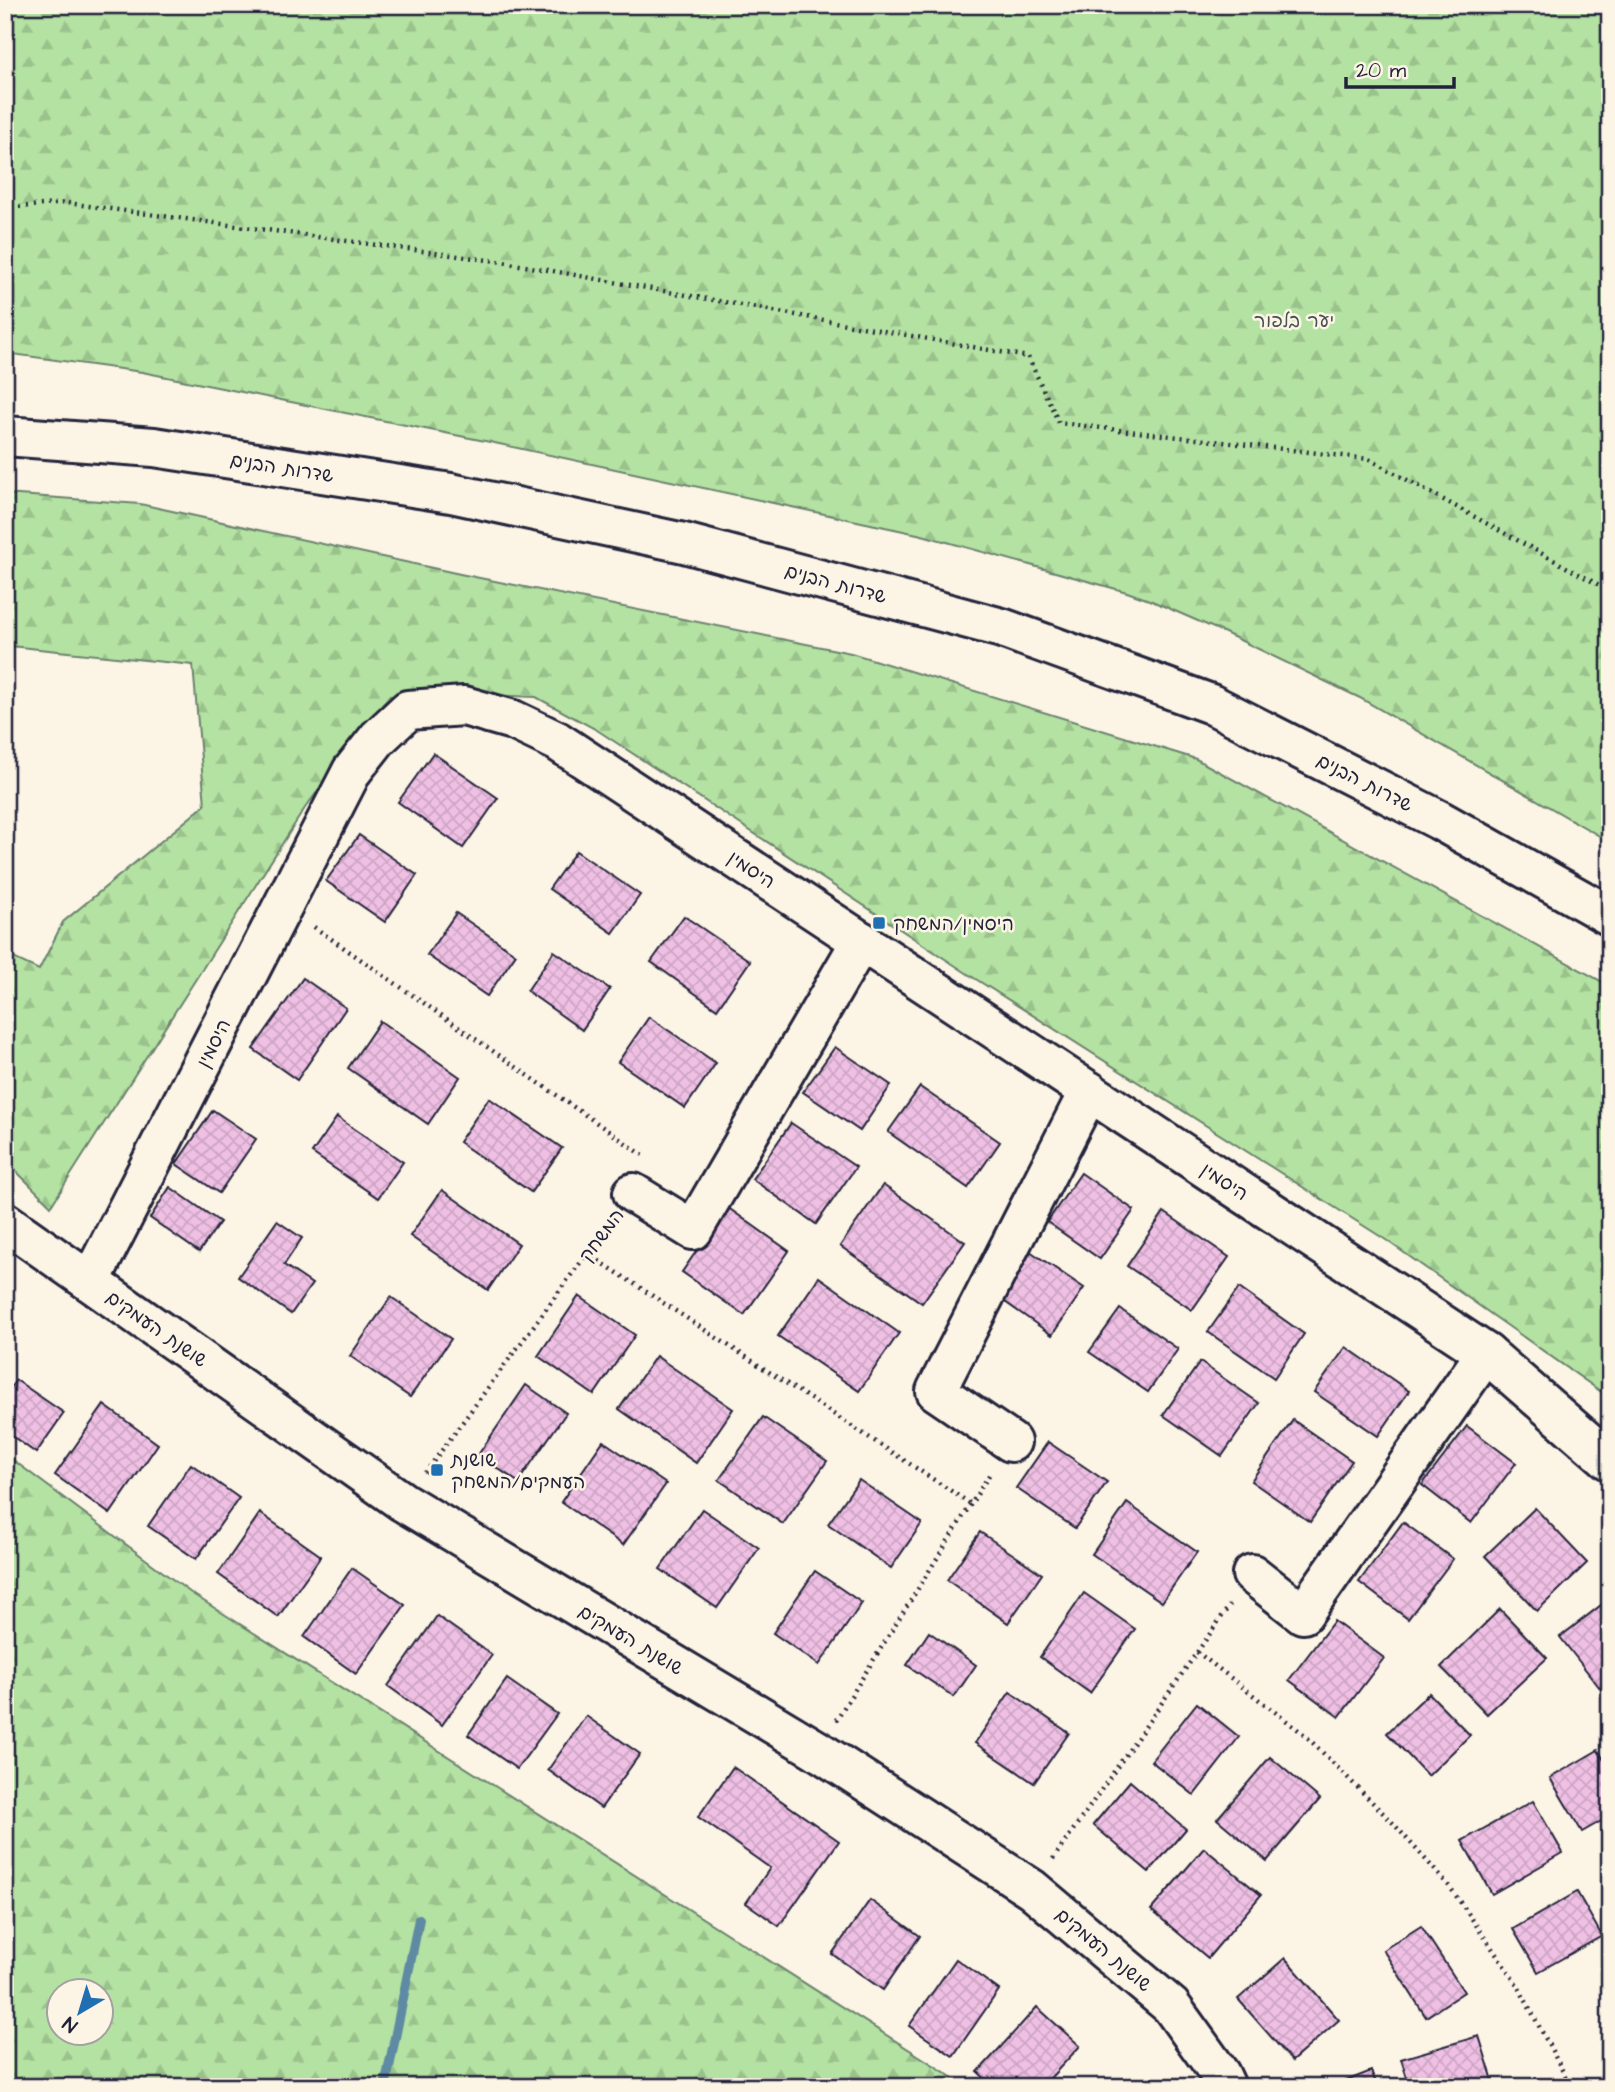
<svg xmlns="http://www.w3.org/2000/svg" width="1615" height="2092" viewBox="0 0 1615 2092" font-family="'Architects Daughter','Playpen Sans Hebrew',sans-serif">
  <defs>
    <pattern id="forest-firs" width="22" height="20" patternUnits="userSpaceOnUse" patternTransform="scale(1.75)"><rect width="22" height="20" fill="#b4e2a2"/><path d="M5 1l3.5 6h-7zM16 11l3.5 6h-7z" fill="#9ac28c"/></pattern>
    <pattern id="building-cross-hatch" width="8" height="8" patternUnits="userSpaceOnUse" patternTransform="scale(1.75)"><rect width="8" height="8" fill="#efc0e4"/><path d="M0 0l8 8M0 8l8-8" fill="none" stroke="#cda5c4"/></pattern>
  </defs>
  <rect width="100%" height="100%" fill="#fcf5e5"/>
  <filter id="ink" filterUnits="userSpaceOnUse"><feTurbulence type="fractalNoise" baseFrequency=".0143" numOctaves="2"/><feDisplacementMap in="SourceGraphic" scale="14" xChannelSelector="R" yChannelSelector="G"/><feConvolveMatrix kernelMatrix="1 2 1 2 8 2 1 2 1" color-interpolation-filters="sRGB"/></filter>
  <g filter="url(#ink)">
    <!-- forest -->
    <g fill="url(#forest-firs)" stroke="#6b826e" stroke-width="2" fill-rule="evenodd">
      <polygon points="5,5 1610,5 1610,842 1360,698 1223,632 1152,601 1127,592 922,535 485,441 142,372 5,353"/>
      <polygon points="5,494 140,504 460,574 851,653 1196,759 1610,986 1610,1398 1386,1240 971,976 597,730 536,697 485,695 389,696 305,808 51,1206 5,1160 5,954 39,970 63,922 205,805 193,665 10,646 5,656"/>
      <path d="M5 1454 191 1593 968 2087H5ZM60 1990H102V2032H60Z"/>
    </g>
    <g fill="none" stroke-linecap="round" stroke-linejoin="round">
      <!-- stream -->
      <polyline stroke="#5f8aa3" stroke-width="10" points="385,2087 419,1919"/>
    </g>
    <!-- building -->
    <g fill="url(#building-cross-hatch)" stroke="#22223b" stroke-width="2">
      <polygon points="433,753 498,798 463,848 398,802"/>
      <polygon points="359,835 417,875 385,922 326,881"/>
      <polygon points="576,851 640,895 613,933 549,889"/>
      <polygon points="456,913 516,954 487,996 427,955"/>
      <polygon points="684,916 750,961 717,1009 651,962"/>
      <polygon points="554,951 610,989 582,1030 527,991"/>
      <polygon points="303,978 346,1008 297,1080 253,1049"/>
      <polygon points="649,1017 716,1063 685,1108 618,1062"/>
      <polygon points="380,1021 460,1077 428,1124 348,1068"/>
      <polygon points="835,1047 891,1085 860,1131 803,1092"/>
      <polygon points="920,1087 1000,1142 968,1188 888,1132"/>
      <polygon points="489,1098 562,1148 531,1192 459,1142"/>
      <polygon points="213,1110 256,1139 219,1193 176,1164"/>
      <polygon points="337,1117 403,1162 378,1198 312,1153"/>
      <polygon points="791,1123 856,1167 816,1224 752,1179"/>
      <polygon points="1081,1173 1134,1210 1100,1259 1047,1222"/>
      <polygon points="883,1185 965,1242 922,1303 840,1246"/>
      <polygon points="170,1187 220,1222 199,1252 150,1218"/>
      <polygon points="442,1190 519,1244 488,1290 410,1236"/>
      <polygon points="727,1207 789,1251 744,1315 682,1272"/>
      <polygon points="1164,1212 1229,1257 1192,1310 1127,1266"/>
      <polygon points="277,1221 302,1238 284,1265 312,1284 291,1314 238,1277"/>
      <polygon points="1027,1249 1084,1288 1052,1335 995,1295"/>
      <polygon points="819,1277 899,1333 859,1391 778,1336"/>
      <polygon points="1239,1288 1304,1334 1274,1378 1208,1332"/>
      <polygon points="579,1296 635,1335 594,1395 538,1356"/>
      <polygon points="391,1297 451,1339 410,1397 350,1356"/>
      <polygon points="1120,1309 1178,1349 1148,1392 1089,1352"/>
      <polygon points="1346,1347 1409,1391 1378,1436 1314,1392"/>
      <polygon points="656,1356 733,1409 696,1463 619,1409"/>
      <polygon points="1200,1362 1259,1403 1222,1456 1163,1415"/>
      <polygon points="16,1380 64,1413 36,1453 5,1431 5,1395"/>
      <polygon points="526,1385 566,1413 518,1482 478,1455"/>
      <polygon points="104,1405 158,1444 110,1514 55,1475"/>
      <polygon points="763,1417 827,1461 783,1524 719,1480"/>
      <polygon points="1293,1420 1352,1461 1310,1522 1251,1481"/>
      <polygon points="1467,1426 1516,1463 1471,1523 1422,1485"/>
      <polygon points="603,1441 666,1484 623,1545 561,1502"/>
      <polygon points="1048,1442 1107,1482 1075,1528 1016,1488"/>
      <polygon points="191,1464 239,1498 196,1559 148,1526"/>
      <polygon points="859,1480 922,1523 891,1568 828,1524"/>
      <polygon points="1127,1503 1197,1552 1162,1602 1092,1554"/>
      <polygon points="1535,1508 1587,1563 1537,1611 1485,1556"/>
      <polygon points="702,1509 759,1548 717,1608 660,1569"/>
      <polygon points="260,1513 321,1556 278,1617 218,1574"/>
      <polygon points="1403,1522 1453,1559 1408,1619 1359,1582"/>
      <polygon points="980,1532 1042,1574 1008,1623 947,1580"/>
      <polygon points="352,1568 405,1605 356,1674 304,1637"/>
      <polygon points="815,1571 862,1603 819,1665 773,1633"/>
      <polygon points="1084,1593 1135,1629 1090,1693 1040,1657"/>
      <polygon points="1610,1598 1610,1695 1607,1697 1560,1637"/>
      <polygon points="1500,1609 1547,1658 1487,1714 1441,1667"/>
      <polygon points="437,1616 492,1655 442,1725 388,1686"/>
      <polygon points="1334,1621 1384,1658 1339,1717 1289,1680"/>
      <polygon points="929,1632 976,1665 954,1697 907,1665"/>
      <polygon points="507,1679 557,1714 517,1769 468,1735"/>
      <polygon points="1010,1692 1069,1733 1034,1783 975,1743"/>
      <polygon points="1429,1693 1470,1735 1428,1776 1387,1733"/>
      <polygon points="1197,1703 1239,1737 1194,1795 1151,1761"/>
      <polygon points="586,1716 640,1754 601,1808 548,1770"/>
      <polygon points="1598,1750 1610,1770 1610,1816 1582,1832 1550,1778"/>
      <polygon points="1270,1757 1320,1799 1267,1861 1217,1819"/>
      <polygon points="733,1767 839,1841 779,1926 746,1903 770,1868 698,1817"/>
      <polygon points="1130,1781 1186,1829 1149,1872 1093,1825"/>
      <polygon points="1533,1801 1563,1853 1492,1894 1462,1841"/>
      <polygon points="1204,1848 1261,1895 1208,1958 1151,1910"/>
      <polygon points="1577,1892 1602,1936 1538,1972 1513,1929"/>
      <polygon points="870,1900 920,1936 883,1990 832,1954"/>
      <polygon points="1421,1926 1464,1992 1426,2017 1383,1950"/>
      <polygon points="1285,1958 1339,2020 1292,2061 1238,1999"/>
      <polygon points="956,1959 999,1990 953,2056 909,2026"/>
      <polygon points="1037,2007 1080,2046 1042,2087 994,2087 978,2072"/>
      <polygon points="1479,2036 1495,2087 1410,2087 1401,2059"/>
      <polygon points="1371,2071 1378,2087 1331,2087"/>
    </g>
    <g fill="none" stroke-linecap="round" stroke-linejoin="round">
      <defs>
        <g id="street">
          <polyline points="633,1193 693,1230 861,941"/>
          <polyline points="5,1222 403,1502 817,1750 1032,1889 1171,2006 1220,2074 1226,2087"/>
          <polyline points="91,1280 352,771 378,738 408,710 464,706 513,720 557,741 1486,1353 1610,1461"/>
          <polyline points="1011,1442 936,1391 1089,1091"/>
          <polyline points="1252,1574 1303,1614 1486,1353"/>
        </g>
        <polyline id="secondary" points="5,436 154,447 451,493 684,543 1002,628 1211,704 1439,820 1610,916"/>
      </defs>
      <!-- street casing -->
      <use href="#street" stroke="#22223b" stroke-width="44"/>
      <!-- secondary casing -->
      <use href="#secondary" stroke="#22223b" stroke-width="44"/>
      <!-- path -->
      <g stroke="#22223b" stroke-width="4.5" stroke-dasharray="2 5" stroke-linecap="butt">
        <polyline points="5,208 67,203 503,262 1028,357 1059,423 1369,459 1610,591"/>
        <polyline points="314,927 643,1155"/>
        <polyline points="587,1253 971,1504"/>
        <polyline points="425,1473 611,1221"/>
        <polyline points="1197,1652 1305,1735 1393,1823 1450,1887 1518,1986 1571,2087"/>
        <polyline points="836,1720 991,1472"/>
        <polyline points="1053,1859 1230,1605"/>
        <polyline points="1596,2087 1610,2081"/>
      </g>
      <!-- street -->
      <use href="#street" stroke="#fcf5e5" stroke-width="38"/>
      <!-- secondary -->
      <use href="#secondary" stroke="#fcf5e5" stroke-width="38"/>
    </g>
  </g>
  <!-- markers -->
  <g fill="#1f6fb2" stroke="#fcf5e5" stroke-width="2.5">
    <rect x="872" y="916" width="14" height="14" rx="3.5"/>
    <rect x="430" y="1463" width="14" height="14" rx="3.5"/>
  </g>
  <g text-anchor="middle" stroke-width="5" stroke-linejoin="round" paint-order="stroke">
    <!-- park labels -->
    <g font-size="19" fill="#465255" stroke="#fcf5e5">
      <text x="1294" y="327">יער בלפור</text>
    </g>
    <!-- street labels -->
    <g font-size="19" fill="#22223b" stroke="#fcf5e5">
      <text transform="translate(282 467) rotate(9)" y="7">שדרות הבנים</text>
      <text transform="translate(836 583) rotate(15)" y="7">שדרות הבנים</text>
      <text transform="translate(1365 782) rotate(27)" y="7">שדרות הבנים</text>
      <text transform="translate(752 869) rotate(33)" y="7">היסמין</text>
      <text transform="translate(213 1043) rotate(-63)" y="7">היסמין</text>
      <text transform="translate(1225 1181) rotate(33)" y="7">היסמין</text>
      <text transform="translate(601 1235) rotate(-53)" y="7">המשחק</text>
      <text transform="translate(157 1328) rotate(35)" y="7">שושנת העמקים</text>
      <text transform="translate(631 1639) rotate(31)" y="7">שושנת העמקים</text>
      <text transform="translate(1104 1949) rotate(40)" y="7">שושנת העמקים</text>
    </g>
    <!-- poi labels -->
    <g font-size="19" fill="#22223b" stroke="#fcf5e5" text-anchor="start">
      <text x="893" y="930">היסמין/המשחק</text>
      <text x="451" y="1466">שושנת<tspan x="451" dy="22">העמקים/המשחק</tspan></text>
    </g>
  </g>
  <!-- margin -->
  <rect width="1615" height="2092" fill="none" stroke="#fcf5e5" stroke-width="28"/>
  <rect x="14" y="14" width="1587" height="2064" fill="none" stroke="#22223b" stroke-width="2.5" filter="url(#ink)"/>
  <!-- north arrow -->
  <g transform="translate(80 2012) rotate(218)"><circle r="33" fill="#fcf5e5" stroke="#a5a1a1" stroke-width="2"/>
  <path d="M0-5L12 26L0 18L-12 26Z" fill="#1f6fb2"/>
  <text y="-10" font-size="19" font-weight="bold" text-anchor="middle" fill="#22223b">N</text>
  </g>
  <!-- scale -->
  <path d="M1346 77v10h108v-10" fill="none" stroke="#22223b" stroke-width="3.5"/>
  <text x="1356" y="77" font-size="21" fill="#22223b" stroke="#fcf5e5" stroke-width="5" paint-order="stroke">20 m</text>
</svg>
